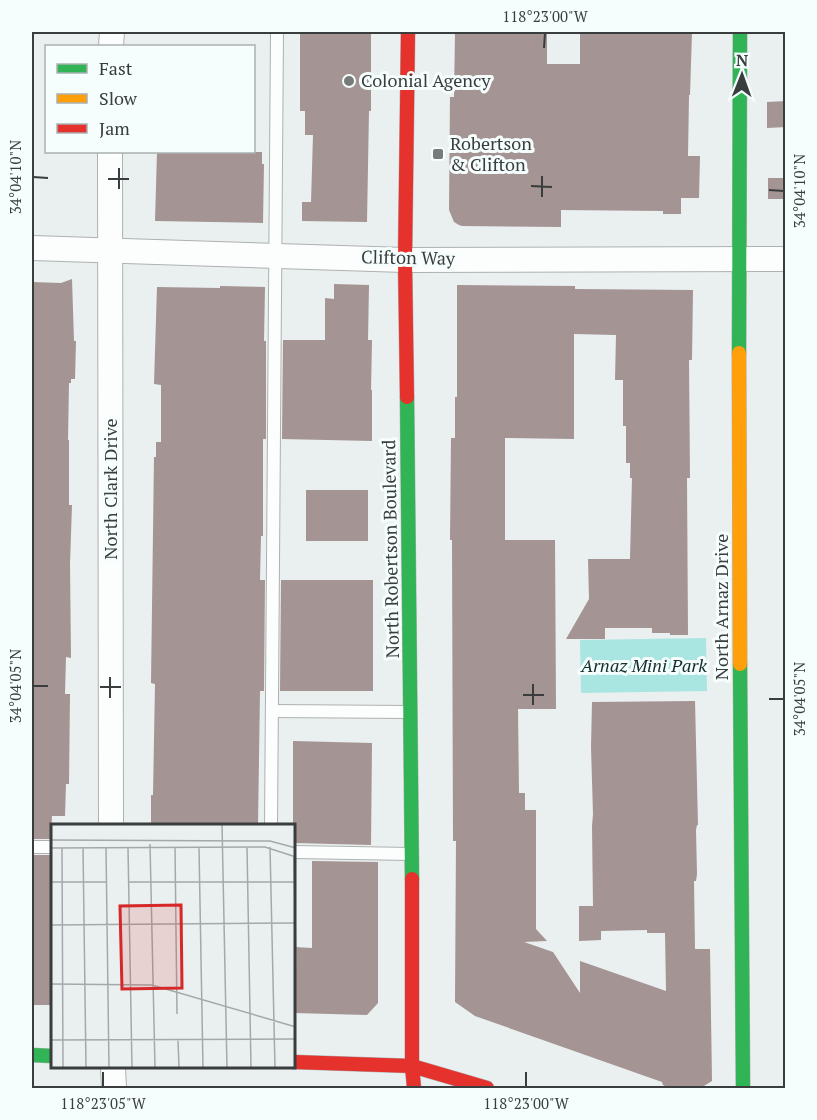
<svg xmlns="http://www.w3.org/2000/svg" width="817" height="1120" viewBox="0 0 817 1120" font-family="'PT Serif',serif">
  <rect width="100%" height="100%" fill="#eaefef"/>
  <!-- green -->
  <polygon fill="#a9e5e1" points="706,638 707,691 581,693 580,640"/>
  <!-- building -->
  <g fill="#a49493">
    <polygon points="300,32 371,32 371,111 369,111 367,222 302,221 302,202 311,202 313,135 305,135 305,111 300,111"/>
    <polygon points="455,32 547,32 547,64 580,64 580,32 692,32 690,95 689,95 688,156 700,156 699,198 681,198 681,214 663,214 663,211 561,210 561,227 462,226 459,225 454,222 449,210 450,97 454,97"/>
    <polygon points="786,101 786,127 767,128 767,102"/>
    <polygon points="157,152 262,152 262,164 264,164 263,223 155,221"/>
    <rect x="768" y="178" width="18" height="21"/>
    <polygon points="72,279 74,341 76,341 75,379 71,379 71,383 69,383 68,440 69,440 69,505 72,505 70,564 71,658 66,657 65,694 70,694 69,784 66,784 65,816 52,816 51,839 32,839 32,282 61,283"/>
    <polygon points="334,284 369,285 368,340 372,340 371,390 372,390 372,441 282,439 283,340 325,340 325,298 334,299"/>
    <polygon points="457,285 575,286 575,289 693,290 692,360 689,360 690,478 687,478 688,635 670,635 670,633 652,633 652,628 605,628 605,639 566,639 589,599 588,559 630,559 632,478 630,478 630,463 626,463 626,426 623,426 623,380 615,380 616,335 574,334 574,439 505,438 505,540 555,540 556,709 518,709 519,793 525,793 525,810 536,810 536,929 547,941 524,942 553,952 580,993 580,961 666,991 665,933 647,933 647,930 601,931 601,940 579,941 579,906 593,906 592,826 593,814 591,747 592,702 695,701 698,825 697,825 696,830 697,874 696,881 694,881 695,949 710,949 712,1081 699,1089 671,1089 663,1085 662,1082 475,1016 455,1002 456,841 453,841 452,540 450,540 451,438 455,438 455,397 457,397"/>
    <polygon points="220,286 265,287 264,341 266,341 266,439 263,439 263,536 261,536 260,580 265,580 264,691 260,691 258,826 151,826 151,795 153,795 155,684 151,683 154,457 156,457 156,442 161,442 161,385 154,384 157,287 220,288"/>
    <rect x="306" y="490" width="62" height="51"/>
    <polygon points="281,580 373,580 373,691 280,691"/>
    <polygon points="293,741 372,743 371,845 294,843 294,826 293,826"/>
    <rect x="32" y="855" width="20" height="150"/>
    <polygon points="312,861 378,862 378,1003 367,1015 294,1013 294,947 312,948"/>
  </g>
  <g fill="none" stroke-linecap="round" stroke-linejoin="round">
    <defs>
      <g id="lane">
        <polyline points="272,711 409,712"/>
        <polyline points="271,826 277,32"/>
        <polyline points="32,847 52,847"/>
        <polyline points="294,852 411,854"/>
      </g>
      <g id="street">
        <polyline points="111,46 112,32"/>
        <polyline points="110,152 111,826"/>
        <polyline points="32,248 405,260 786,259"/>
        <polyline points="113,1068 114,1088"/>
      </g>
      <g id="fast">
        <polyline points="739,353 740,32"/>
        <polyline points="407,397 412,879"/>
        <polyline points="740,664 743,1088"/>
        <polyline points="32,1055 52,1056"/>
      </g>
      <polyline id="slow" points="739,353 740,664"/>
      <g id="jam">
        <polyline points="407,397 405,260 408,32"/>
        <polyline points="412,879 412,1066 414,1088"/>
        <polyline points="294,1062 412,1066 487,1088"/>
      </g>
    </defs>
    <!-- lane casing -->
    <use href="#lane" stroke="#aeb1b1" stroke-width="14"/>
    <!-- street casing -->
    <use href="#street" stroke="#aeb1b1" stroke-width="26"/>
    <!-- fast casing -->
    <use href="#fast" stroke="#aeb1b1" stroke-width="15"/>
    <!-- slow casing -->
    <use href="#slow" stroke="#aeb1b1" stroke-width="15"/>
    <!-- jam casing -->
    <use href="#jam" stroke="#aeb1b1" stroke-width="15"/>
    <!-- lane -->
    <use href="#lane" stroke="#fcfdfd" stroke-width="12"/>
    <!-- street -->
    <use href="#street" stroke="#fcfdfd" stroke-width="24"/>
    <!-- fast -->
    <use href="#fast" stroke="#30b455" stroke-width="14"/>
    <!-- slow -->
    <use href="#slow" stroke="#ff9f0a" stroke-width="14"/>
    <!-- jam -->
    <use href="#jam" stroke="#e5322d" stroke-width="14"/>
  </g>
  <!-- ticks -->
  <path fill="none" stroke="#3a3d3d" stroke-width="2" d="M544 48 545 33M33 177 48 178M108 179H129M531 186 552 187M119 189V168M769 190 784 191M542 197V176M33 686H48M100 687H121M523 695H544M110 698V677M769 699H784M533 705V684M103 1087V1072M526 1087V1072"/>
  <!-- markers -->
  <g fill="#787b7b" stroke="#f5fefd" stroke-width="2">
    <circle cx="349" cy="81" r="6"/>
    <rect x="432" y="148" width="12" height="12" rx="3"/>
  </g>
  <g text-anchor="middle" stroke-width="6" stroke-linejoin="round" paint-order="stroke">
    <!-- poi labels -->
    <g font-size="18" fill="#3a3d3d" stroke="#f5fefd" text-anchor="start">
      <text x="361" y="87">Colonial Agency</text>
      <text x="450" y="150">Robertson<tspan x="450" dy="21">&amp; Clifton</tspan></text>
    </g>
    <!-- street labels -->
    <g font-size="18" fill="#3a3d3d" stroke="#f5fefd">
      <text transform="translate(408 258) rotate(1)" y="6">Clifton Way</text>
      <text transform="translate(111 489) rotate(-90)" y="6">North Clark Drive</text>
      <text transform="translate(391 549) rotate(-91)" y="6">North Robertson Boulevard</text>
      <text transform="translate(722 607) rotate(-90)" y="6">North Arnaz Drive</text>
    </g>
    <!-- park labels -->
    <g font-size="18" font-style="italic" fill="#152e2c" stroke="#f5fefd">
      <text x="644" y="672">Arnaz Mini Park</text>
    </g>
  </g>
  <!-- overview -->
  <g transform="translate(51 824)">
    <rect width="244" height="244" fill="#eaefef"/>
    <path fill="none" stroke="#a4a8a8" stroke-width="1.5" d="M171 0 176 244M0 16 219 17 245 24M99 20 104 244M32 23 35 244M124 23 126 190M196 23 200 244M219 23 224 244M0 24 214 23 245 33M11 24 12 244M55 24 58 244M77 24 81 244M148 24 152 244M243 33 245 143M0 58H56M78 58H245M0 101 245 99M0 160 101 161 245 203M0 216 245 215M127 216 128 244"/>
    <path fill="#d62828" fill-opacity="0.15" stroke="#d62828" stroke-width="3" d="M130 81 131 164 71 165 69 82Z"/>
    <rect width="244" height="244" fill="none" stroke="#3a3d3d" stroke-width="3"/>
  </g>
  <!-- border -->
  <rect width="817" height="1120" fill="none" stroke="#f5fefd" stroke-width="66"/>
  <!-- legend -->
  <rect x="45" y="45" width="210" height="108" fill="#f5fefd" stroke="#aab1b0" stroke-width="1.5"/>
  <rect x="57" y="64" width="30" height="9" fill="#30b455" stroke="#aab1b0" stroke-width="1.5"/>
  <text x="99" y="75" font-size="18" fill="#3a3d3d">Fast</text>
  <rect x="57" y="94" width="30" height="9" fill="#ff9f0a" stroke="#aab1b0" stroke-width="1.5"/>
  <text x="99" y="105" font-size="18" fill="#3a3d3d">Slow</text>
  <rect x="57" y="124" width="30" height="9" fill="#e5322d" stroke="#aab1b0" stroke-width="1.5"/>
  <text x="99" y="135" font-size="18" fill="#3a3d3d">Jam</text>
  <!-- north arrow -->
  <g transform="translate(742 75) rotate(1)" stroke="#f5fefd" stroke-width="4.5" paint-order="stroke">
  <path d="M0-4.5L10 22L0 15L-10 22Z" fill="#3a3d3d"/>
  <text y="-9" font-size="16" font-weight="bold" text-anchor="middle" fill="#3a3d3d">N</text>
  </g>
  <rect x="33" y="33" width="751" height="1054" fill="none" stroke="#3a3d3d" stroke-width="2"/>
  <g font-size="15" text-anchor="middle" fill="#3a3d3d">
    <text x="545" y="22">118°23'00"W</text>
    <text transform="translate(16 177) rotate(-90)" y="5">34°04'10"N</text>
    <text transform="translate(800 191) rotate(-90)" y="5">34°04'10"N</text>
    <text transform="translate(16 686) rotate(-90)" y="5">34°04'05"N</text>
    <text transform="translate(800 699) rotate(-90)" y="5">34°04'05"N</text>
    <text x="103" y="1109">118°23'05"W</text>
    <text x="526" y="1109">118°23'00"W</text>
  </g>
</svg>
